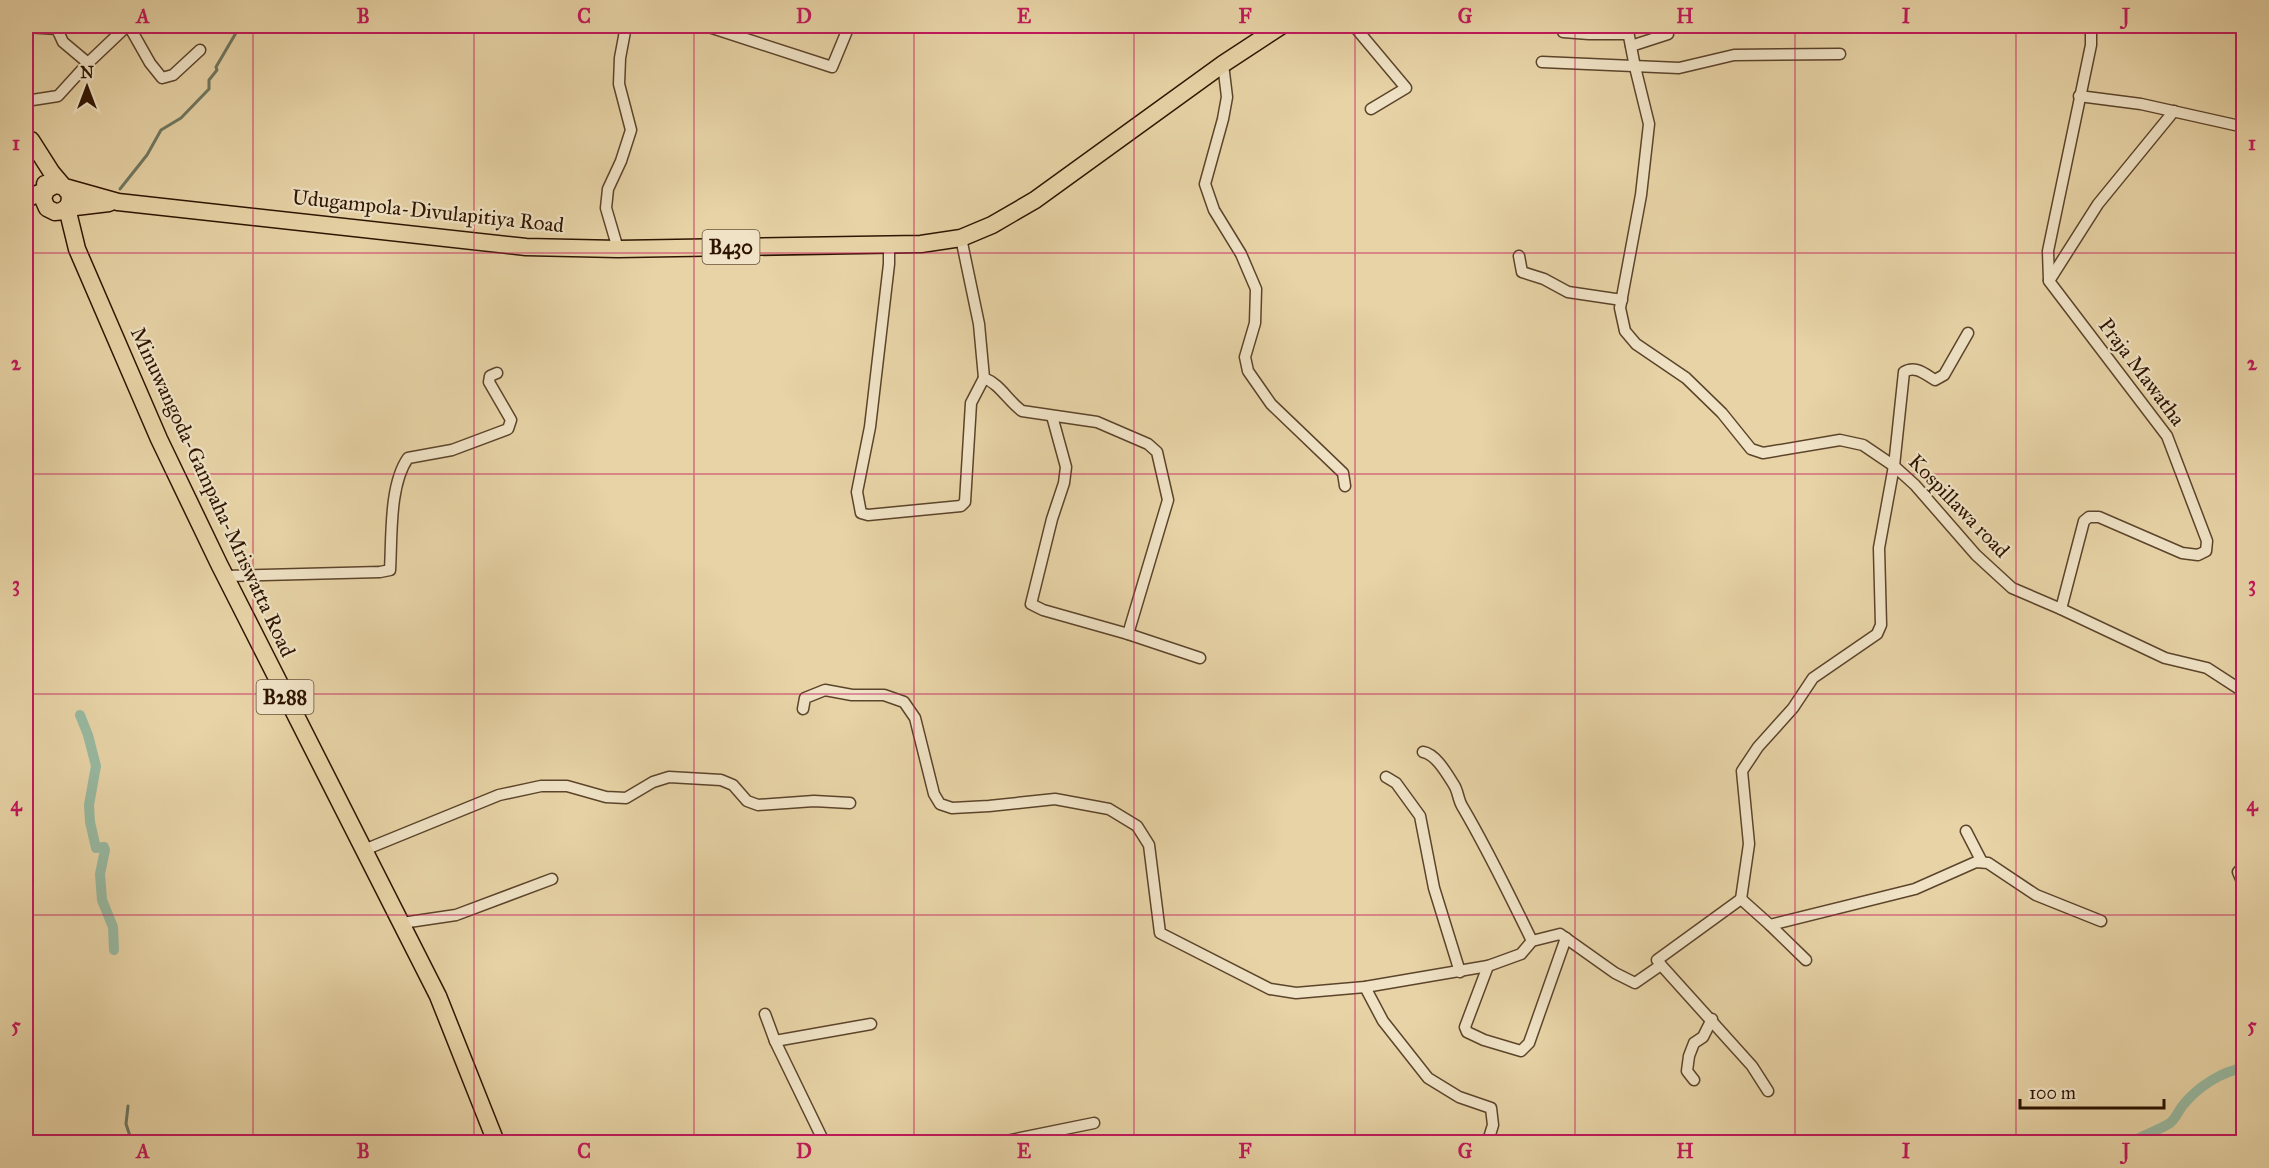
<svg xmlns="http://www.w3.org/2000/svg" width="2269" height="1168" viewBox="0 0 2269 1168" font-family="'IM FELL Great Primer',serif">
  <rect width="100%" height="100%" fill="#e7d3a6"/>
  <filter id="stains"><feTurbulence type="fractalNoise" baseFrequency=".00333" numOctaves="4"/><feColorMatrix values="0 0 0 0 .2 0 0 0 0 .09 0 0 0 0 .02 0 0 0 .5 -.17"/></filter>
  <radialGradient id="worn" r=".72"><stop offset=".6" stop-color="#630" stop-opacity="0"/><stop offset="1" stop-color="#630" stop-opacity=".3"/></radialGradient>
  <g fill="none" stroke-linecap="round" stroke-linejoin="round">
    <!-- stream -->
    <g stroke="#6e7761" stroke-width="3">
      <polyline points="120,189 147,155 161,130 181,118 209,89 209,80 217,70 216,67 240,26"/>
      <polyline points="128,1106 126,1124 132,1142"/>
    </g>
    <!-- canal -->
    <g stroke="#98b9a1" stroke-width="10">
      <polyline points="80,715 88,735 96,766 89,805 90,822 96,848 104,847 105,850 100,874 102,900 113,927 114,950"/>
      <path d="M2132 1142C2144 1134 2158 1131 2170 1123 2176 1119 2179 1109 2184 1104 2198 1087 2222 1071 2244 1068"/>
    </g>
    <defs>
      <g id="street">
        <polyline points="129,26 150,63 162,78 173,75 200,50"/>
        <polyline points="706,26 832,67 849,26"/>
        <polyline points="1354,26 1406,88 1371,109"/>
        <polyline points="1627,26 1635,67 1649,124 1641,195 1620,308 1625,331 1636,344 1686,378 1722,413 1751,449 1763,453 1840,440 1863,445 1894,466 1915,485 1976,555 2012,588 2061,609 2165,658 2207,668 2244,692"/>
        <polyline points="26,27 57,29 63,42 88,63"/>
        <polyline points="1563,32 1589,34 1628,34"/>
        <polyline points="1631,46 1668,34"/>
        <polyline points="1542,62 1679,68 1734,55 1840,54"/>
        <polyline points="1223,64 1227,97 1223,119 1205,184 1214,210 1241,254 1256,289 1255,323 1245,357 1248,371 1271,404 1343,473 1345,486"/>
        <polyline points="2079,96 2141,104 2244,127"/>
        <polyline points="26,101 58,96 88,63 127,26"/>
        <path d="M961 238 979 324 984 378C1000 384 1008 401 1022 411L1097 422 1148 444 1157 452 1168 500 1128 634"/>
        <polyline points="889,245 889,264 870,427 857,492 861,513 868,515 961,506 965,502 971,403 984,378"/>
        <polyline points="618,249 606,208 608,189 621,161 631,130 619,84 620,58 626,26"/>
        <polyline points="1519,256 1522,272 1544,279 1568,292 1622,300"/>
        <polyline points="2049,280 2048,251 2091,45 2091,26"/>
        <polyline points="1052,416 1066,467 1064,483 1052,519 1031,604 1043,610 1128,634 1200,658"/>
        <path d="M225 576 380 572 390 570C392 537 389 485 408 458L452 450 508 429 511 420 489 382 490 376 497 373"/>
        <polyline points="2061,609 2084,521 2089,517 2099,517 2182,553 2198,555 2206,551 2207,541 2167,436 2049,281 2098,204 2174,111"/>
        <polyline points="803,709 805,698 825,690 852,695 884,695 904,702 915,718 934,794 940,804 952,808 989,806 1055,799 1109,809 1137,826 1149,845 1160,933 1270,989 1296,993 1365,987 1488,966 1521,954 1532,941 1560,934 1615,973 1635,983 1661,965 1657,960 1741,899 1770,925 1915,889 1976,862 1988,863 2036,895 2101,921"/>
        <path d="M1423 752C1436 754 1447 774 1454 785 1458 791 1458 799 1462 806 1488 850 1510 896 1532 941"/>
        <polyline points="1386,777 1396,783 1420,816 1434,888 1460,972"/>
        <polyline points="1966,831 1982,862"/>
        <polyline points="364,850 499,795 541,786 567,786 606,797 626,798 653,782 669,777 721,780 733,785 747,801 758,805 814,801 850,803"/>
        <polyline points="2244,865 2238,872 2244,886"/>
        <path d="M1741 899 1749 844 1742 771 1758 747 1793 708 1813 678 1877 634 1881 625 1879 548 1894 466 1904 372C1915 365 1925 374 1935 380L1944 375 1968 333"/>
        <polyline points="402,923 456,915 552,879"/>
        <polyline points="1770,925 1806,960"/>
        <polyline points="1661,965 1752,1066 1768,1091"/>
        <polyline points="1488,966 1465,1027 1467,1032 1484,1040 1521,1051 1529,1043 1566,938"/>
        <polyline points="1365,987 1383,1021 1428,1078 1459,1097 1491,1108 1493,1125 1488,1141 1492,1142"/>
        <polyline points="765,1014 775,1041 824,1142"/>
        <polyline points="775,1041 871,1024"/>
        <polyline points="1694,1080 1687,1071 1689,1056 1694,1043 1703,1037 1712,1019"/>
        <polyline points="1001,1142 1094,1123"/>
      </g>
      <g id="primary">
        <path d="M31 140 52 173 69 193C72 204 66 212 55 212L47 208 43 199 46 190 55 185 61 186 118 202 526 247 618 249 921 244 961 238 992 225 1035 200 1223 64 1281 26"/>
        <polyline points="26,199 46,190 45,184"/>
        <polyline points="109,203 67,208 77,249 159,439 219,564 438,996 496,1142"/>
      </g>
    </defs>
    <!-- street casing -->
    <use href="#street" stroke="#5c442a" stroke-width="13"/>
    <!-- primary casing -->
    <use href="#primary" stroke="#2e1400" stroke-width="19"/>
    <!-- street -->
    <use href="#street" stroke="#efe2c5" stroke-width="10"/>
    <!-- primary -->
    <use href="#primary" stroke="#e7d3a6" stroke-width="16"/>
  </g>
  <!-- grid -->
  <path fill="none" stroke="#c2185b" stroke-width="1.5" stroke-opacity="0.55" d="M253 26V1142M474 26V1142M694 26V1142M914 26V1142M1134 26V1142M1355 26V1142M1575 26V1142M1795 26V1142M2016 26V1142M26 253H2244M26 474H2244M26 694H2244M26 915H2244"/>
  <g text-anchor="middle" stroke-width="4.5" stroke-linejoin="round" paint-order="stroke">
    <!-- shield labels -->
    <g fill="#efe2c5" stroke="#68523b" stroke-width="1.5">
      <rect x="702.5" y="230" width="57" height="34" rx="4.5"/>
      <rect x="256.5" y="680" width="57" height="34" rx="4.5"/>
    </g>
    <g font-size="20" font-weight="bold" fill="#2e1400">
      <text x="731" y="254">B430</text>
      <text x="285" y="704">B288</text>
    </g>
    <!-- street labels -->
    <g font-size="21" fill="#2e1400" stroke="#efe2c5">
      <text transform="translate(428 211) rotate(6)" y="7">Udugampola-Divulapitiya Road</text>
      <text transform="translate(2142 372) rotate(53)" y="7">Praja Mawatha</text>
      <text transform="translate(213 492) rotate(65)" y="7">Minuwangoda-Gampaha-Mriswatta Road</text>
      <text transform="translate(1959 506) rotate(46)" y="7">Kospillawa road</text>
    </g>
  </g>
  <!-- margin -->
  <rect width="2269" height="1168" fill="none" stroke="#e7d3a6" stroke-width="66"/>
  <!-- north arrow -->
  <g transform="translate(87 87)" stroke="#efe2c5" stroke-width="4.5" paint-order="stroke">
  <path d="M0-4.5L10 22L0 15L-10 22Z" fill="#2e1400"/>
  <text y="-9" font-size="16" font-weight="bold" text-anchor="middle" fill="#2e1400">N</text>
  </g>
  <!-- scale -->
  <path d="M2020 1099v9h144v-9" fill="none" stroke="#2e1400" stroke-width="3"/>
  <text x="2029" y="1099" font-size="18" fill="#2e1400" stroke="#efe2c5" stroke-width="4.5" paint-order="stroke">100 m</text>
  <rect x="33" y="33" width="2203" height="1102" fill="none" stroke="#c2185b" stroke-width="2"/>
  <g font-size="20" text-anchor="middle" font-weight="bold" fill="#c2185b">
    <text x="143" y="23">A</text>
    <text x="363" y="23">B</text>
    <text x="584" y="23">C</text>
    <text x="804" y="23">D</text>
    <text x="1024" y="23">E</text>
    <text x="1245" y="23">F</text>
    <text x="1465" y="23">G</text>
    <text x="1685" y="23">H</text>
    <text x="1906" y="23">I</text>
    <text x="2126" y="23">J</text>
    <text x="16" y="150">1</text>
    <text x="2252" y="150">1</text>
    <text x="16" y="370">2</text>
    <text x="2252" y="370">2</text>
    <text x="16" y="591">3</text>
    <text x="2252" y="591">3</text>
    <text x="16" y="811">4</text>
    <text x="2252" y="811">4</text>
    <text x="16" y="1032">5</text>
    <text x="2252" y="1032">5</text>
    <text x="143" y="1158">A</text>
    <text x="363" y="1158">B</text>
    <text x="584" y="1158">C</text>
    <text x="804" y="1158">D</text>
    <text x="1024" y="1158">E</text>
    <text x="1245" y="1158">F</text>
    <text x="1465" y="1158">G</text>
    <text x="1685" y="1158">H</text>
    <text x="1906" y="1158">I</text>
    <text x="2126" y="1158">J</text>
  </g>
  <rect width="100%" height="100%" filter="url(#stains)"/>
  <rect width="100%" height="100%" fill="url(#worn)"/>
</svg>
